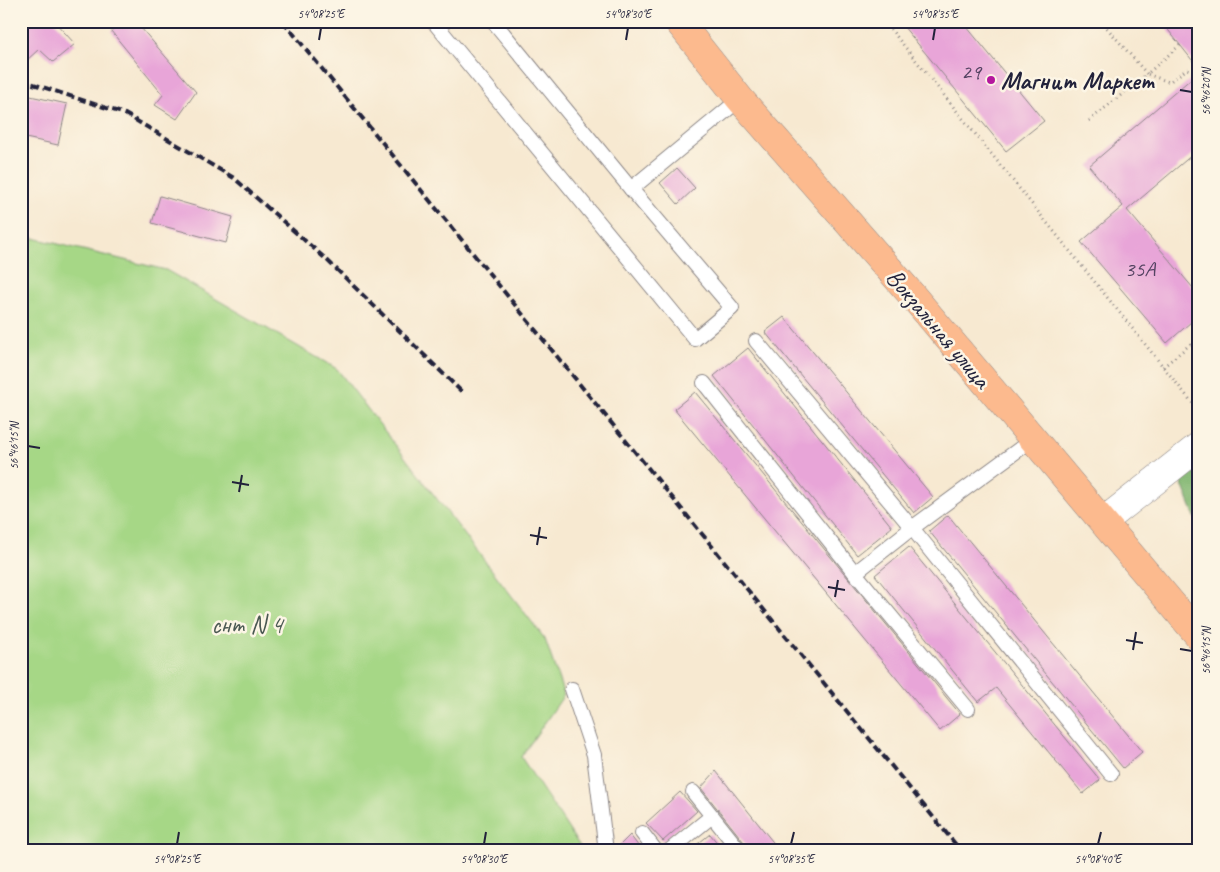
<svg xmlns="http://www.w3.org/2000/svg" width="1220" height="872" viewBox="0 0 1220 872" font-family="Caveat,sans-serif">
  <rect width="100%" height="100%" fill="#fcf5e5"/>
  <filter id="ink" filterUnits="userSpaceOnUse"><feTurbulence type="fractalNoise" baseFrequency=".02" numOctaves="2"/><feDisplacementMap in="SourceGraphic" scale="10" xChannelSelector="R" yChannelSelector="G"/><feConvolveMatrix kernelMatrix="1 2 1 2 8 2 1 2 1" color-interpolation-filters="sRGB"/></filter>
  <filter id="wash" filterUnits="userSpaceOnUse"><feTurbulence type="fractalNoise" baseFrequency=".0096" numOctaves="4" result="noise"/><feDisplacementMap in="SourceGraphic" scale="20" xChannelSelector="R" yChannelSelector="G"/><feGaussianBlur stdDeviation="1.12" result="paint"/><feColorMatrix in="noise" values="0 0 0 0 0 0 0 0 0 0 0 0 0 0 0 0 0 1.4 0 .05"/><feComposite in="paint" operator="in"/></filter>
  <g filter="url(#wash)">
    <rect width="100%" height="100%" fill="#f7e9d1"/>
    <!-- green -->
    <polygon fill="#a6d786" stroke="#647c60" points="21,235 166,270 337,369 545,639 564,695 521,757 583,851 21,851"/>
    <!-- forest -->
    <polygon fill="#84b873" stroke="#536d57" points="1199,469 1199,527 1181,482"/>
    <g id="blocks">
      <!-- building -->
      <g fill="#e8a5d8">
        <polygon points="21,21 54,21 75,44 53,62 39,49 26,61 21,60"/>
        <polygon points="123,21 135,21 196,92 177,119 155,105 163,95 111,31"/>
        <polygon points="899,21 962,21 1044,121 1006,151"/>
        <polygon points="1161,21 1199,21 1199,63 1196,65"/>
        <polygon points="1193,77 1199,84 1199,149 1127,210 1199,295 1199,331 1191,322 1167,343 1081,242 1123,206 1089,166"/>
        <polygon points="21,94 67,104 58,145 21,137"/>
        <polygon points="677,168 695,188 678,204 660,183"/>
        <polygon points="160,196 233,217 226,243 152,223"/>
        <polygon points="784,317 933,497 914,513 765,332"/>
        <polygon points="748,348 892,527 857,555 714,376"/>
        <polygon points="695,392 960,714 940,731 674,409"/>
        <polygon points="948,515 1142,752 1123,768 929,531"/>
        <polygon points="909,547 1100,780 1083,794 996,688 978,702 875,575"/>
        <polygon points="716,771 780,851 751,851 701,788"/>
        <polygon points="680,792 697,811 663,841 646,823"/>
        <polygon points="710,834 724,851 689,851"/>
        <polygon points="630,835 642,851 616,851 615,850"/>
      </g>
    </g>
  </g>
  <g filter="url(#ink)">
    <use href="#blocks" fill-opacity="0" stroke="#8c8686" stroke-width="1"/>
    <g fill="none" stroke-linecap="round" stroke-linejoin="round">
      <defs>
        <g id="lane">
          <polyline points="433,21 695,339 732,308 631,189 493,21"/>
          <polyline points="631,189 740,99"/>
          <polyline points="756,341 912,528 1111,774"/>
          <polyline points="704,383 855,573 968,709"/>
          <polyline points="855,573 912,528 1033,439"/>
          <polyline points="572,689 594,755 606,851"/>
          <polyline points="693,792 740,851"/>
          <polyline points="642,833 656,851"/>
          <polyline points="669,851 712,816"/>
        </g>
        <polyline id="street" points="1104,521 1199,446"/>
        <polyline id="primary" points="678,21 740,99 911,294 1199,636"/>
      </defs>
      <!-- lane casing -->
      <use href="#lane" stroke="#8c8686" stroke-width="16"/>
      <!-- street casing -->
      <use href="#street" stroke="#8c8686" stroke-width="29"/>
      <!-- primary casing -->
      <use href="#primary" stroke="#8c8686" stroke-width="29"/>
      <!-- path -->
      <g stroke="#8c8686" stroke-width="3" stroke-dasharray="1 4" stroke-linecap="butt">
        <polyline points="884,21 1199,411"/>
        <polyline points="1180,45 1147,74 1169,82 1187,69 1199,73"/>
        <polyline points="1089,121 1147,74 1101,21"/>
        <polyline points="1163,367 1199,337"/>
      </g>
      <!-- lane -->
      <use href="#lane" stroke="#fff" stroke-width="14"/>
      <!-- street -->
      <use href="#street" stroke="#fff" stroke-width="28"/>
      <!-- primary -->
      <use href="#primary" stroke="#fcba8e" stroke-width="28"/>
      <!-- rail -->
      <g stroke="#22223b" stroke-width="4" stroke-dasharray="8 4" stroke-linecap="butt">
        <polyline points="283,21 961,851"/>
        <polyline points="21,80 125,114 234,178 328,261 464,394"/>
      </g>
    </g>
  </g>
  <!-- ticks -->
  <path fill="none" stroke="#22223b" stroke-width="2" d="M319 40 321 28M626 40 628 28M933 40 935 28M1180 90 1192 92M28 446 40 448M232 482 249 485M239 492 242 475M530 535 547 538M537 545 540 527M828 587 845 590M835 597 838 580M1126 640 1143 643M1180 649 1192 651M1133 650 1136 632M177 844 179 832M484 844 486 832M791 844 794 832M1098 844 1101 832"/>
  <!-- markers -->
  <circle fill="#b5179e" stroke="#fcf5e5" stroke-width="2" cx="991" cy="80" r="5"/>
  <g text-anchor="middle" stroke-width="5" stroke-linejoin="round" paint-order="stroke">
    <!-- number labels -->
    <g font-size="22" fill="#544362">
      <text x="971" y="79">29</text>
      <text x="1140" y="276">35А</text>
    </g>
    <!-- poi labels -->
    <g font-size="25" font-weight="bold" fill="#22223b" stroke="#fcf5e5" text-anchor="start">
      <text x="1001" y="89">Магнит Маркет</text>
    </g>
    <!-- street labels -->
    <g font-size="25" fill="#22223b" stroke="#fcf5e5">
      <text transform="translate(939 328) rotate(50)" y="9">Вокзальная улица</text>
    </g>
    <!-- park labels -->
    <g font-size="25" fill="#4a5852" stroke="#fcf5e5">
      <text x="247" y="633">снт N 4</text>
    </g>
  </g>
  <!-- margin -->
  <rect width="1220" height="872" fill="none" stroke="#fcf5e5" stroke-width="55"/>
  <rect x="28" y="28" width="1164" height="816" fill="none" stroke="#22223b" stroke-width="2"/>
  <g font-size="12" text-anchor="middle" fill="#22223b">
    <text x="321" y="18">54°08'25"E</text>
    <text x="628" y="18">54°08'30"E</text>
    <text x="935" y="18">54°08'35"E</text>
    <text transform="translate(1206 92) rotate(-90)" y="4">56°46'20"N</text>
    <text transform="translate(14 446) rotate(-90)" y="4">56°46'15"N</text>
    <text transform="translate(1206 651) rotate(-90)" y="4">56°46'15"N</text>
    <text x="177" y="863">54°08'25"E</text>
    <text x="484" y="863">54°08'30"E</text>
    <text x="791" y="863">54°08'35"E</text>
    <text x="1098" y="863">54°08'40"E</text>
  </g>
</svg>
